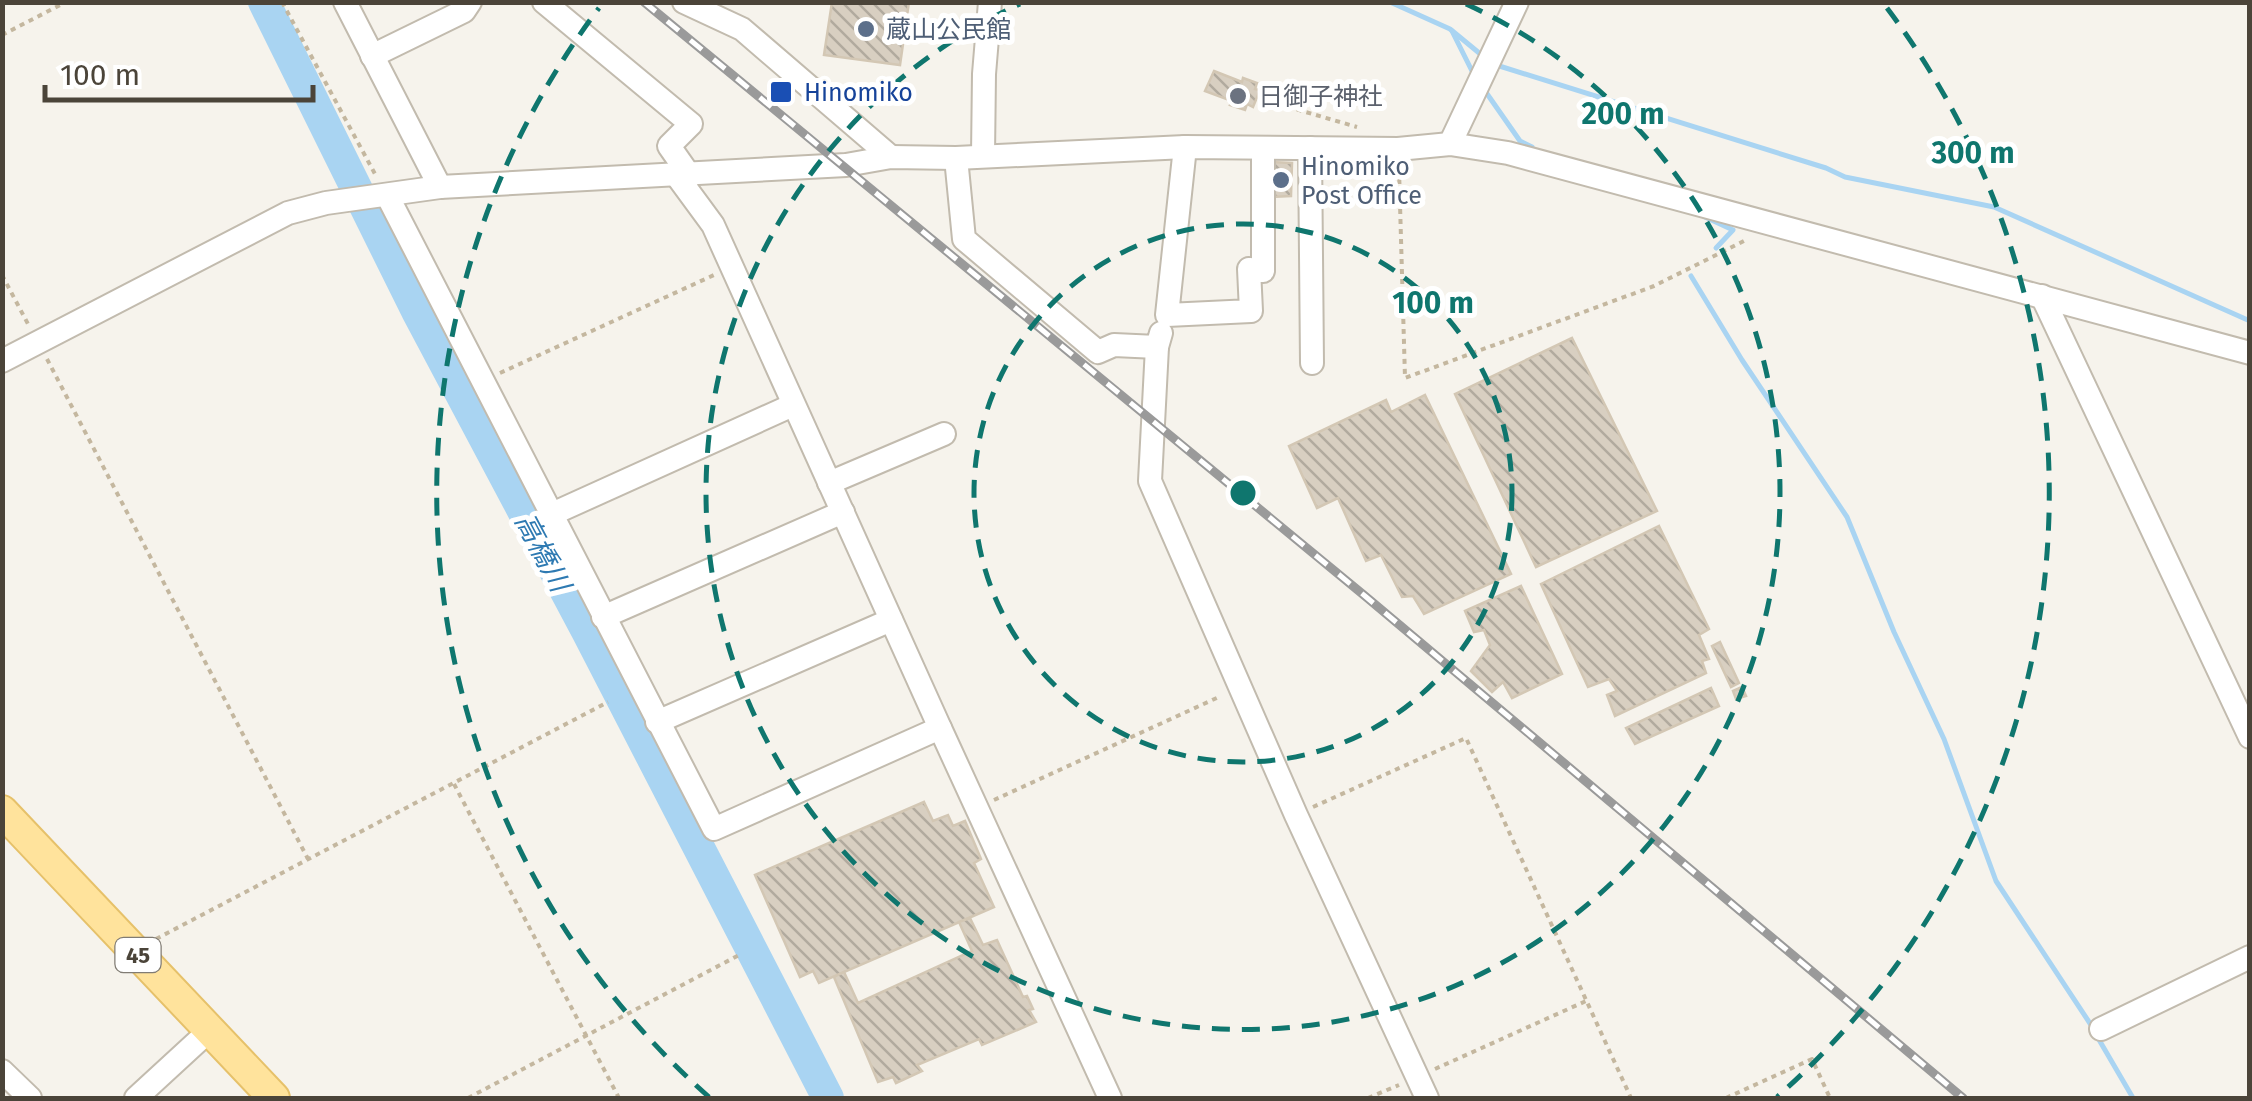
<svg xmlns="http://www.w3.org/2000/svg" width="2252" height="1101" viewBox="0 0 2252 1101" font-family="'Fira Sans','Noto Sans JP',sans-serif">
  <defs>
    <pattern id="building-back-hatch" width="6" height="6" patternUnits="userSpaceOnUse" patternTransform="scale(2.5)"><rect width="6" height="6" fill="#d8cfc1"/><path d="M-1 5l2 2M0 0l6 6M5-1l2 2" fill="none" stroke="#b1aa9e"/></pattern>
  </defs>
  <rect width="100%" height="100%" fill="#f6f3ec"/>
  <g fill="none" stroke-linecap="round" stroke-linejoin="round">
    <!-- stream -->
    <g stroke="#a9d4f2" stroke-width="5">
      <polyline points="1390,2 1450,29 1484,57"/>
      <polyline points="1452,31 1474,75"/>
      <polyline points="1493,64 1826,168 1845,177 1994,207 2250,321"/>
      <polyline points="1483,88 1520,141 1532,147"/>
      <polyline points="1705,217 1733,230 1716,248"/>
      <polyline points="1691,276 1742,360 1847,517 1894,632 1944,739 1996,881 2093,1028"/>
      <polyline points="2098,1038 2133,1098"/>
    </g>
    <!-- river -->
    <polyline stroke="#a9d4f2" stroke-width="32" points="264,2 417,311 587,631 828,1098"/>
  </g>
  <!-- building -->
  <g fill="url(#building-back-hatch)" stroke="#d3c7b4" stroke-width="2.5">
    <polygon points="832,2 909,2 900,65 824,55"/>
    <polygon points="1214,71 1242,82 1243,78 1257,83 1255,89 1260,90 1253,107 1247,104 1245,110 1230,105 1232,101 1205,91"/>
    <polygon points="1271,162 1292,163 1291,196 1270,197"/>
    <polygon points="1572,338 1657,511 1536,567 1455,394"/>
    <polygon points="1425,395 1511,574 1424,614 1413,596 1402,597 1381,555 1366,561 1338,498 1317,508 1289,446 1386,400 1391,412"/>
    <polygon points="1659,526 1709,629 1699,635 1709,659 1702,661 1706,673 1615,716 1607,695 1617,691 1609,679 1588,687 1541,584"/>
    <polygon points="1521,586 1562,674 1512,698 1503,682 1492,692 1471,671 1490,645 1484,630 1474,632 1465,611"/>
    <polygon points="1720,642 1739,683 1731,687 1712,646"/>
    <polygon points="1742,687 1746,696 1736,699 1733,691"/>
    <polygon points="1711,688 1719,706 1635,744 1626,728"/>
    <polygon points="924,802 933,821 948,815 953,826 965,821 981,859 974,863 994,907 819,983 813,971 800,977 755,875"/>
    <polygon points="970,918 983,945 997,940 1023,997 1027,996 1033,1009 1029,1010 1036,1022 982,1045 979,1039 917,1065 922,1071 896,1083 893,1077 878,1082 834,977 844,972 858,1003 972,951 959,922"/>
  </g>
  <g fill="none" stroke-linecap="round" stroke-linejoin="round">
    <defs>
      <g id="minor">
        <polyline points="345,2 440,187"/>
        <polyline points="544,2 691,124 669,146 690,176"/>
        <polyline points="684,2 742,29 891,157"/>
        <polyline points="372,56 464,11 470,2"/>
        <polyline points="1450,144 1517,2"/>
        <polyline points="1185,147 1167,315 1251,311 1249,269 1263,271 1263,148"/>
        <polyline points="1310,148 1312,363"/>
        <polyline points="983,155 984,74 990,2"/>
        <polyline points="956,158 964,239 1098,352 1114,345 1157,347 1161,333"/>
        <polyline points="677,176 713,225 940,728"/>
        <polyline points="387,195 714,829 940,728 1110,1098"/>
        <polyline points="2042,296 2250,737"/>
        <polyline points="1157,347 1150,481 1296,815 1427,1098"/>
        <polyline points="2,361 288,213 326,203 440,187 846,165 891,157 956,158 1185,147 1398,149 1450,144 1508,153 2250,353"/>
        <polyline points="829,483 944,434"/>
        <polyline points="552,514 793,405"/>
        <polyline points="603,617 843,512"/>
        <polyline points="657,722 891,620"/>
        <polyline points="2101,1029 2250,957"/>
        <polyline points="2,1071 30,1098"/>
        <polyline points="136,1098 210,1030"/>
      </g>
      <polyline id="major" points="2,811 274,1098"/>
    </defs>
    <!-- minor casing -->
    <use href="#minor" stroke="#c2bbae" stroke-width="26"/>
    <!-- major casing -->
    <use href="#major" stroke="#e6c16a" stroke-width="34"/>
    <!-- path -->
    <g stroke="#c4b79f" stroke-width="4" stroke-dasharray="5 5" stroke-linecap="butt">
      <polyline points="282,2 375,174"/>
      <polyline points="2,35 66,2"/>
      <polyline points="1268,101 1357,127"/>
      <polyline points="1399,169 1405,378 1654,286 1748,239"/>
      <polyline points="2,275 28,324"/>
      <polyline points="47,359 308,859"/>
      <polyline points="500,373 714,275"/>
      <polyline points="454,784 619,1098"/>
      <polyline points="994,800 1221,696"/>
      <polyline points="1313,807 1466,738 1631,1098"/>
      <polyline points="156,939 608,702"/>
      <polyline points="1435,1069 1586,1001"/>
      <polyline points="468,1098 741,954"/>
      <polyline points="1368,1098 1399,1085"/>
      <polyline points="1726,1098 1812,1059 1830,1098"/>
    </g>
    <!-- minor -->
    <use href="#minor" stroke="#fff" stroke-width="22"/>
    <!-- major -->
    <use href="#major" stroke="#ffe39c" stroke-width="30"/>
    <defs>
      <polyline id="rail" points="644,2 1365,596 1963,1098"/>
    </defs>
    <!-- rail casing -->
    <use href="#rail" stroke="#9a9a9a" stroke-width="9"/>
    <!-- rail -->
    <use href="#rail" stroke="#fff" stroke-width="5" stroke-dasharray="15" stroke-linecap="butt"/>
  </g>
  <!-- distance rings -->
  <g fill="none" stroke="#0f766e" stroke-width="5" stroke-dasharray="18 12">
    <circle cx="1243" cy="493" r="269"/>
    <path d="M1466 4A537 537 0 1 1 1020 4"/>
    <path d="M709 1097A806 806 0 0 1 599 8M1887 8A806 806 0 0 1 1777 1097"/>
  </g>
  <!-- markers -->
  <g fill="#5c6f8a" stroke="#fff" stroke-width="4">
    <circle cx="866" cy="29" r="10"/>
    <circle cx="1281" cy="180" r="10"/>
  </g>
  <rect fill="#1a4fb4" stroke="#fff" stroke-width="4" x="769" y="80" width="24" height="24" rx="5"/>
  <circle fill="#6b7280" stroke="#fff" stroke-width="4" cx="1238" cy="96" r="10"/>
  <g text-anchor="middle" stroke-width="10" stroke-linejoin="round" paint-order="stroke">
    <!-- shield labels -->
    <rect fill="#fff" stroke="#817c74" stroke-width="2.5" x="115.5" y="938" width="45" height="34" rx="8"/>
    <g font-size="22" font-weight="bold" fill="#4b4439">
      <text x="138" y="963">45</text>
    </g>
    <!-- service labels -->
    <g font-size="25" fill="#4e5e75" stroke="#fff" text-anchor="start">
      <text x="886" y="38">蔵山公民館</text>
      <text x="1301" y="175">Hinomiko<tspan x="1301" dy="29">Post Office</tspan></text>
    </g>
    <!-- transit labels -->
    <g font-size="25" fill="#164399" stroke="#fff" text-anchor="start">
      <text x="804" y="101">Hinomiko</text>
    </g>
    <!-- worship labels -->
    <g font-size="25" fill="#5b616d" stroke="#fff" text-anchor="start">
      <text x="1258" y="105">日御子神社</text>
    </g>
    <!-- water labels -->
    <g font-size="28" font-style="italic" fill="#2e7ab2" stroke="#fff">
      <text transform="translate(543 552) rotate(62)" y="10">高橋川</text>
    </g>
  </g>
  <circle cx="1243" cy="493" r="15" fill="#0f766e" stroke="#fff" stroke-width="5"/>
  <g font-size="30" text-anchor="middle" font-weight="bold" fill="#0f766e" stroke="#fff" stroke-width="10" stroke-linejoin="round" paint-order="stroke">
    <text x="1623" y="124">200 m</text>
    <text x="1973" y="163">300 m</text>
    <text x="1433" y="313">100 m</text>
  </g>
  <!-- border -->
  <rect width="2252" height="1101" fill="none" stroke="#4b4439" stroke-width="10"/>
  <!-- scale -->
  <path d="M45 85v15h268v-15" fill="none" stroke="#4b4439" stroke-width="5"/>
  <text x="60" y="85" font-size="30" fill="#4b4439" stroke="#ffffff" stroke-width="8" paint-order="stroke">100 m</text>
</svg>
